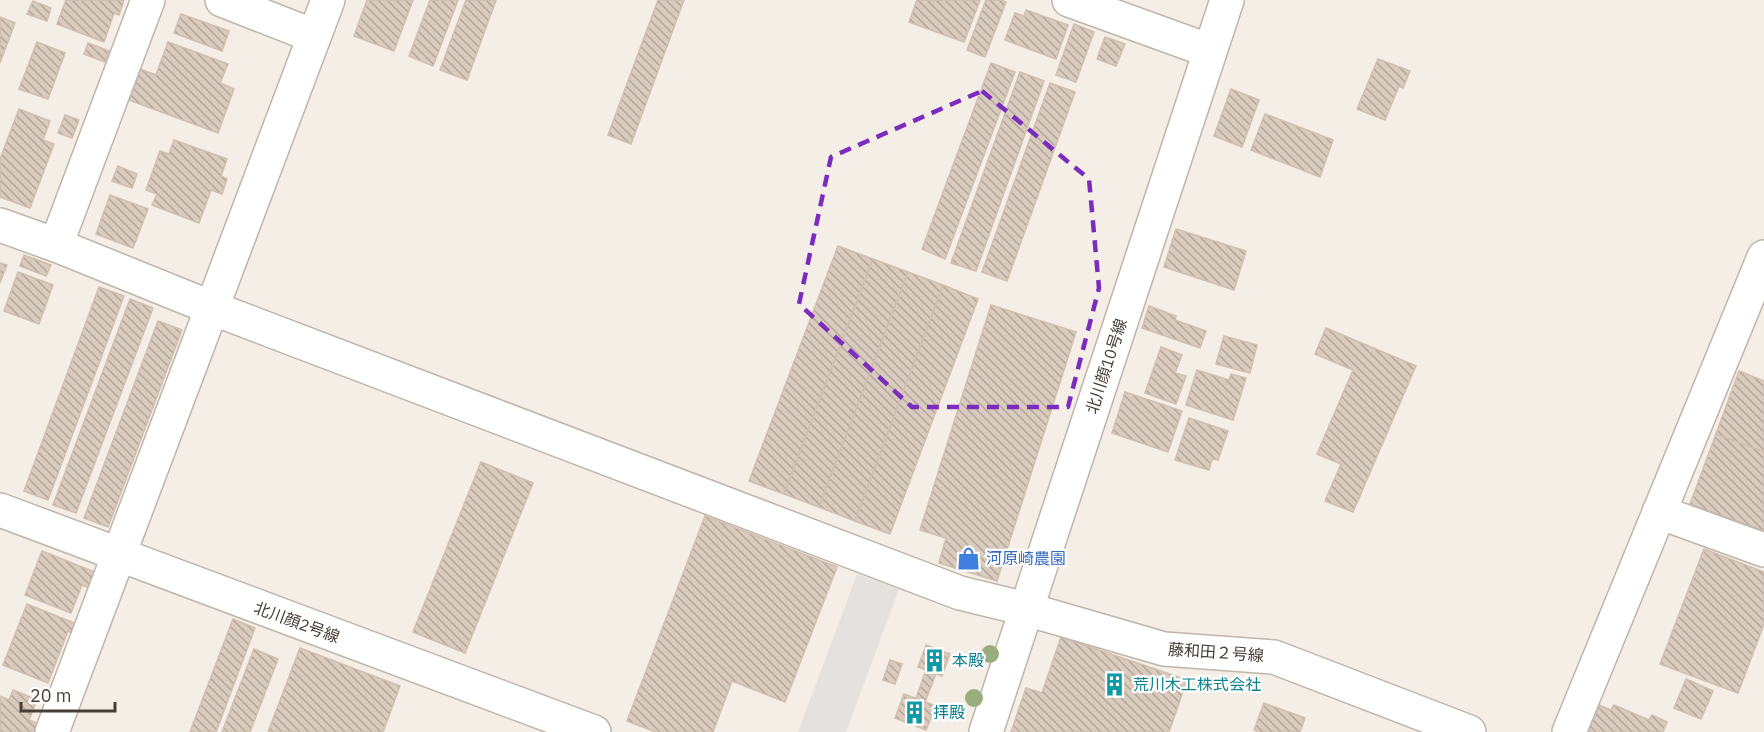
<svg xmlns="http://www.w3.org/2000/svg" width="1764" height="732" viewBox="0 0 1764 732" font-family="'IBM Plex Sans','Noto Sans JP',sans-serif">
  <defs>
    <pattern id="building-back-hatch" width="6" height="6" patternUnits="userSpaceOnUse" patternTransform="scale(1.5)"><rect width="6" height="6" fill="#d9cbbe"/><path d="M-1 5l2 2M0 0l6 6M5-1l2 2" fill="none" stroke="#b2a69b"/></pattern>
  </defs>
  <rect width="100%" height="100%" fill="#f4eee6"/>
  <!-- parking -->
  <polygon fill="#e5e1df" points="857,574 899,589 846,732 798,732"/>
  <!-- building -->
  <g fill="url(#building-back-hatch)" stroke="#d1bfae" stroke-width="1.5">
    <polygon points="66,0 124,0 119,15 114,13 104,42 57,24"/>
    <polygon points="367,0 413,0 394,51 354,36"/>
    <polygon points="430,0 458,0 433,66 409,56"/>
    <polygon points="466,0 496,0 467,80 440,70"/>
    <polygon points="658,0 684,0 631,144 608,135"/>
    <polygon points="917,0 980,0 964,42 909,22"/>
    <polygon points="986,0 1000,0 1006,2 985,57 967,50"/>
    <polygon points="33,1 51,8 47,21 27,14"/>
    <polygon points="1026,10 1068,25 1056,59 1005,40 1015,13 1024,16"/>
    <polygon points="181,14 229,31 222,51 174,33"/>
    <polygon points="0,17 15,23 0,63"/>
    <polygon points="1074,24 1094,32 1076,82 1056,75"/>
    <polygon points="1105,37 1125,44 1116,66 1097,59"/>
    <polygon points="37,42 65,53 48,99 19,89"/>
    <polygon points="168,42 228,64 220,83 234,89 218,133 129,100 140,69 156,75"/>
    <polygon points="88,43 109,51 105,62 84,54"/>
    <polygon points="1378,59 1410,71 1403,88 1399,86 1385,120 1357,109"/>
    <polygon points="991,63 1015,72 945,259 922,249"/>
    <polygon points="1020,72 1044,81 976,271 951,263"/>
    <polygon points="1050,83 1075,92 1007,281 982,272"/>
    <polygon points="1231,89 1259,100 1242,147 1214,136"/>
    <polygon points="19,109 50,121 43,140 54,144 30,208 0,197 0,159"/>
    <polygon points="1265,114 1333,140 1320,177 1251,150"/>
    <polygon points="65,115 79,120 72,138 58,133"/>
    <polygon points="174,140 227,159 221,176 227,179 222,194 211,190 199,223 152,205 157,194 146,190 160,151 169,154"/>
    <polygon points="118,166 137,174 132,188 112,181"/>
    <polygon points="110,195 148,209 133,248 96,234"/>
    <polygon points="1176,229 1246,251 1234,290 1164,267"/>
    <polygon points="838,246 873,259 784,494 749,481"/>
    <polygon points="24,255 51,265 46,276 20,266"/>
    <polygon points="873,259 908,272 819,507 784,494"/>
    <polygon points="0,263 7,265 0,283"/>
    <polygon points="18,272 53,285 39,324 4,311"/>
    <polygon points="908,272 943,285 855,521 819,507"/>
    <polygon points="943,285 978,299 890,534 855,521"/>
    <polygon points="99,287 124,296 48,500 24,491"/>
    <polygon points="130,299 153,308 76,513 53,505"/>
    <polygon points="991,305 1076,332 997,581 939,563 946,538 920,530"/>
    <polygon points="1149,306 1176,316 1175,320 1206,331 1200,348 1142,328"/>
    <polygon points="158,321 182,330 108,527 84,518"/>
    <polygon points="1326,328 1416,366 1353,512 1325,501 1341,464 1317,454 1353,370 1315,354"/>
    <polygon points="1224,336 1257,345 1250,373 1216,364"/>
    <polygon points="1161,347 1182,355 1175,373 1186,376 1176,404 1145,393"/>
    <polygon points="1197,370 1229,380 1231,374 1246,378 1233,420 1186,405"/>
    <polygon points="1739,371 1764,381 1764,452 1716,434"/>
    <polygon points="1125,392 1182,411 1168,452 1112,433"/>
    <polygon points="1189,418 1228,431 1218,460 1212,459 1209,470 1175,460"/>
    <polygon points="1716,434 1764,452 1764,531 1690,504"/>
    <polygon points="481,462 533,483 465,653 413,632"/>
    <polygon points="705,516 837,567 785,702 732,681 713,732 656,732 627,721"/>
    <polygon points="1704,549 1764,572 1764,624 1738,693 1660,664"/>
    <polygon points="42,551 97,573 91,589 82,585 71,613 25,595"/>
    <polygon points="27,604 79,625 76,634 68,631 48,683 3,665"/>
    <polygon points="233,619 255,628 216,732 190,732"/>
    <polygon points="1061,637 1187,680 1169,732 1011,732 1026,688 1042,693"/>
    <polygon points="926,645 950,654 942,676 918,667"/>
    <polygon points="300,648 400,686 383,732 268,732"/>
    <polygon points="254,649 278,659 250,732 222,732"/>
    <polygon points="890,660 902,664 895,684 883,680"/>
    <polygon points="926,670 936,674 925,702 916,698"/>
    <polygon points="1686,679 1713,691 1701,719 1674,708"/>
    <polygon points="13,690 37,700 29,720 39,724 36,732 0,732 0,696 9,700"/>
    <polygon points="904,694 936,706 926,730 895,718"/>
    <polygon points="1264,703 1305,718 1300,732 1260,732 1254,730"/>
    <polygon points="1599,705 1611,710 1614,705 1649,720 1652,715 1667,722 1663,732 1587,732"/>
  </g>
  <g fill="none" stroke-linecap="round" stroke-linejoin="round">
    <defs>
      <g id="minor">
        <polyline points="222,0 314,36"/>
        <polyline points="1069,0 1210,51"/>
        <polyline points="0,225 56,245 212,308 960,593 1026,609 1164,649 1274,657 1469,732"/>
        <polyline points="56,245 148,0"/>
        <polyline points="0,510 594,732"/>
        <polyline points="1659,512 1764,550"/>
        <polyline points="52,732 328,0"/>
        <polyline points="1569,732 1764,257"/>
      </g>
      <polyline id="tertiary" points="986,732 1227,0"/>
    </defs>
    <!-- minor casing -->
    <use href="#minor" stroke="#bfb5a9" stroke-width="36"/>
    <!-- tertiary casing -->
    <use href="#tertiary" stroke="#bfb5a9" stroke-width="36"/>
    <!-- minor -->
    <use href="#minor" stroke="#fff" stroke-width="33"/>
    <!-- tertiary -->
    <use href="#tertiary" stroke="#fff" stroke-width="33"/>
  </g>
  <!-- trees -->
  <g fill="#9aae7d">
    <circle cx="990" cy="654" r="9"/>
    <circle cx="974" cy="698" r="9"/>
  </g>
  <!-- marked area -->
  <path fill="none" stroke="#7b2cbf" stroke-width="4.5" stroke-dasharray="12 8" stroke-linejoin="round" d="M982 91 1089 179 1099 288 1068 407H912L799 304 831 157Z"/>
  <!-- icons -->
  <defs>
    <symbol id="shop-bare" viewBox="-9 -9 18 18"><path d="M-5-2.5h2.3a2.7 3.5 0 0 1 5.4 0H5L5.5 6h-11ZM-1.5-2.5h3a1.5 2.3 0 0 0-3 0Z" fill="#3f7fe0" stroke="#fff" stroke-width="2.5" paint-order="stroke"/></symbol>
    <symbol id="building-bare" viewBox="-9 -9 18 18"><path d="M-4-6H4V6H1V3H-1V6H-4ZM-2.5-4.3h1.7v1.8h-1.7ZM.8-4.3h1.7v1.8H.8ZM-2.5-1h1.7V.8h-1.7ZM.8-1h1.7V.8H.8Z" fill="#0f9aa8" stroke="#fff" stroke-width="2.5" paint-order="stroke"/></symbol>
  </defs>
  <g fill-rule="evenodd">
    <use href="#shop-bare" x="952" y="542" width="33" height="33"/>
    <use href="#building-bare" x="918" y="644" width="33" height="33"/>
    <use href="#building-bare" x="1098" y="668" width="33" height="33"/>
    <use href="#building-bare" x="898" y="696" width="33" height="33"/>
  </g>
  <g text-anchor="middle" stroke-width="4.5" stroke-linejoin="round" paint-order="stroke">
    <!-- street labels -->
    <g font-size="16" fill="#473e35" stroke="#fff">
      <text transform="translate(1106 366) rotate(-72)" y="6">北川顔10号線</text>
      <text transform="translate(297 622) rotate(20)" y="6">北川顔2号線</text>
      <text transform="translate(1216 652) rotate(4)" y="6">藤和田２号線</text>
    </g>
    <!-- shop labels -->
    <g font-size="16" fill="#366cbe" stroke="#fff" text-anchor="start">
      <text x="986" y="564">河原崎農園</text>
    </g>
    <!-- culture labels -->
    <g font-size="16" fill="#0d838f" stroke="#fff" text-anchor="start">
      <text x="952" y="666">本殿</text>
      <text x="1133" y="690">荒川木工株式会社</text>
      <text x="933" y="718">拝殿</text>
    </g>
  </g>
  <!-- scale -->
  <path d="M21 702v9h94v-9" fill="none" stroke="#473e35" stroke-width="3"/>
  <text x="30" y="702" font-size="18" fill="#473e35" stroke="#ffffff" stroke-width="4.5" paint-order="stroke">20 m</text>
</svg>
